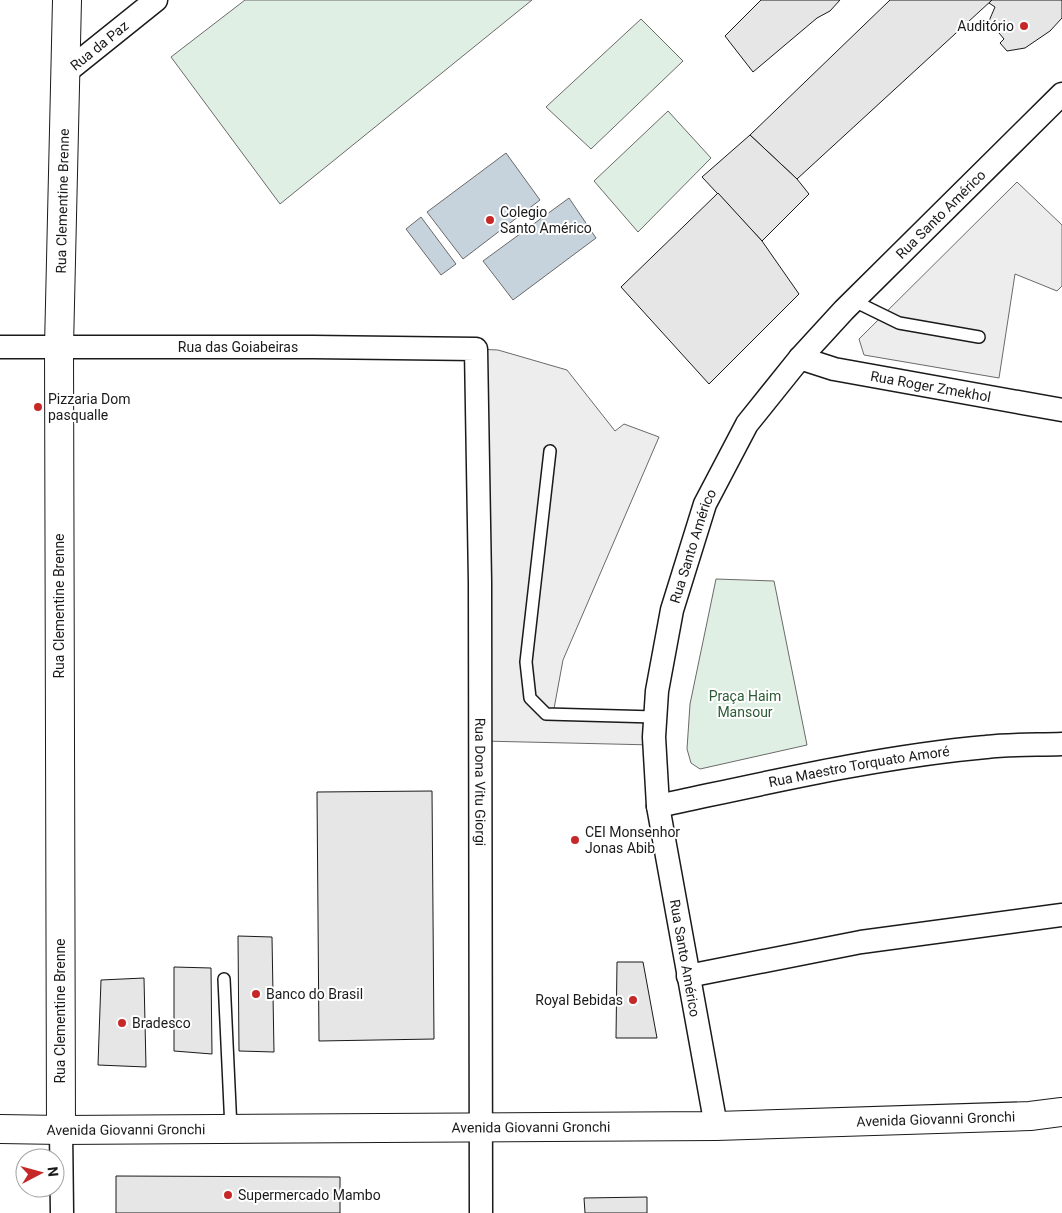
<svg xmlns="http://www.w3.org/2000/svg" width="1062" height="1213" viewBox="0 0 1062 1213" font-family="Roboto,sans-serif">
  <rect width="100%" height="100%" fill="#fff"/>
  <!-- green -->
  <g fill="#e0efe3" stroke="#6a6a6a">
    <polygon points="245,0 532,0 280,204 171,57"/>
    <polygon points="641,19 683,61 591,149 546,107"/>
    <polygon points="668,111 711,158 638,232 594,181"/>
    <polygon points="716,579 774,581 807,745 700,769 691,763 687,749 690,704"/>
  </g>
  <!-- parking -->
  <g fill="#ededed" stroke="#6a6a6a">
    <polygon points="1017,182 1062,225 1062,286 1057,291 1015,274 999,378 864,355 859,339"/>
    <polygon points="476,349 498,350 567,370 615,431 624,424 659,437 563,660 553,714 655,717 654,745 481,741"/>
  </g>
  <!-- water -->
  <g fill="#c6d2dc" stroke="#6a6a6a">
    <polygon points="506,153 540,200 463,259 427,212"/>
    <polygon points="569,198 596,238 513,300 483,261"/>
    <polygon points="421,217 456,264 441,275 406,229"/>
  </g>
  <!-- building -->
  <g fill="#e6e6e6" stroke="#1a1a1a">
    <polygon points="761,0 840,0 830,11 817,18 753,72 725,36"/>
    <polygon points="890,0 992,0 797,179 750,135"/>
    <polygon points="992,0 1062,0 1062,18 1050,31 1025,48 1007,51 1000,43 1004,39 989,21 995,7 989,3"/>
    <polygon points="750,135 797,179 809,194 762,241 702,177"/>
    <polygon points="718,193 762,241 799,294 709,384 621,287"/>
    <polygon points="432,791 434,1039 319,1041 317,792"/>
    <polygon points="238,936 272,937 274,1052 239,1051"/>
    <polygon points="617,962 643,962 657,1038 616,1038"/>
    <polygon points="174,967 211,968 212,1054 174,1051"/>
    <polygon points="144,978 146,1067 98,1065 101,980"/>
    <polygon points="116,1176 340,1177 340,1213 116,1213"/>
    <polygon points="647,1197 647,1213 585,1213 584,1198"/>
  </g>
  <g fill="none" stroke-linecap="round" stroke-linejoin="round">
    <defs>
      <g id="service">
        <polyline points="854,301 899,323 979,337"/>
        <polyline points="550,451 526,662 530,698 546,714 655,717"/>
        <polyline points="224,979 231,1129"/>
      </g>
      <g id="minor">
        <path id="s1" d="M65 73 156 0"/>
        <path id="s2" d="M0 347H313L476 349 480 582 481 1213"/>
        <path id="s3" d="M800 358 834 369 1062 410"/>
        <path id="s4" d="M658 806C767 783 876 757 986 747 1011 744 1037 745 1062 744"/>
        <polyline points="688,976 861,942 1062,915"/>
        <path id="s5" d="M716 1126 665 845 658 806 654 737 657 691 672 610 705 504 747 424 800 358 844 310 1062 94"/>
        <polyline points="61,1130 62,1213"/>
      </g>
      <g id="tertiary">
        <path id="s6" d="M61 1130 59 347 67 0"/>
      </g>
      <g id="primary">
        <path id="s7" d="M0 1129 61 1130 716 1126 1030 1116 1062 1112"/>
      </g>
    </defs>
    <!-- service casing -->
    <use href="#service" stroke="#1a1a1a" stroke-width="14"/>
    <!-- minor casing -->
    <use href="#minor" stroke="#1a1a1a" stroke-width="25"/>
    <!-- tertiary casing -->
    <use href="#tertiary" stroke="#1a1a1a" stroke-width="30"/>
    <!-- primary casing -->
    <use href="#primary" stroke="#1a1a1a" stroke-width="30"/>
    <!-- service -->
    <use href="#service" stroke="#fff" stroke-width="11"/>
    <!-- minor -->
    <use href="#minor" stroke="#fff" stroke-width="22"/>
    <!-- tertiary -->
    <use href="#tertiary" stroke="#fff" stroke-width="28"/>
    <!-- primary -->
    <use href="#primary" stroke="#fff" stroke-width="28"/>
  </g>
  <!-- markers -->
  <g fill="#c62828" stroke="#fff" stroke-width="2">
    <circle cx="1024" cy="26" r="5"/>
    <circle cx="490" cy="220" r="5"/>
    <circle cx="38" cy="407" r="5"/>
    <circle cx="575" cy="840" r="5"/>
    <circle cx="256" cy="994" r="5"/>
    <circle cx="633" cy="1000" r="5"/>
    <circle cx="122" cy="1023" r="5"/>
    <circle cx="228" cy="1195" r="5"/>
  </g>
  <g text-anchor="middle" stroke-width="4" stroke-linejoin="round" paint-order="stroke">
    <!-- poi labels -->
    <g font-size="14" fill="#1a1a1a" stroke="#fff" text-anchor="start">
      <text x="1014" y="31" text-anchor="end">Auditório</text>
      <text x="500" y="217">Colegio<tspan x="500" dy="16">Santo Américo</tspan></text>
      <text x="48" y="404">Pizzaria Dom<tspan x="48" dy="16">pasqualle</tspan></text>
      <text x="585" y="837">CEI Monsenhor<tspan x="585" dy="16">Jonas Abib</tspan></text>
      <text x="266" y="999">Banco do Brasil</text>
      <text x="623" y="1005" text-anchor="end">Royal Bebidas</text>
      <text x="132" y="1028">Bradesco</text>
      <text x="238" y="1200">Supermercado Mambo</text>
    </g>
    <!-- street labels -->
    <g font-size="14" fill="#1a1a1a" stroke="#fff">
      <text dy="5" stroke="none"><textPath href="#s1" startOffset="44">Rua da Paz</textPath></text>
      <text dy="5" stroke="none"><textPath href="#s6" startOffset="929">Rua Clementine Brenne</textPath></text>
      <text dy="5" stroke="none"><textPath href="#s5" startOffset="1010">Rua Santo Américo</textPath></text>
      <text dy="5" stroke="none"><textPath href="#s2" startOffset="238">Rua das Goiabeiras</textPath></text>
      <text dy="5" stroke="none"><textPath href="#s3" startOffset="134">Rua Roger Zmekhol</textPath></text>
      <text dy="5" stroke="none"><textPath href="#s5" startOffset="590">Rua Santo Américo</textPath></text>
      <text transform="translate(59 606) rotate(-90)" y="5">Rua Clementine Brenne</text>
      <text dy="5" stroke="none"><textPath href="#s4" startOffset="205">Rua Maestro Torquato Amoré</textPath></text>
      <text dy="5" stroke="none"><textPath href="#s2" startOffset="909">Rua Dona Vitu Giorgi</textPath></text>
      <text transform="translate(685 958) rotate(80)" y="5">Rua Santo Américo</text>
      <text transform="translate(60 1011) rotate(-90)" y="5">Rua Clementine Brenne</text>
      <text dy="5" stroke="none"><textPath href="#s7" startOffset="936">Avenida Giovanni Gronchi</textPath></text>
      <text dy="5" stroke="none"><textPath href="#s7" startOffset="531">Avenida Giovanni Gronchi</textPath></text>
      <text dy="5" stroke="none"><textPath href="#s7" startOffset="126">Avenida Giovanni Gronchi</textPath></text>
    </g>
    <!-- park labels -->
    <g font-size="14" fill="#2b5a34" stroke="#fff">
      <text x="745" y="701">Praça Haim<tspan x="745" dy="16">Mansour</tspan></text>
    </g>
  </g>
  <!-- north arrow -->
  <g transform="translate(40 1173) rotate(84)"><circle r="24" fill="#ffffff" stroke="#a3a3a3"/>
  <path d="M0-4L9 19L0 12L-9 19Z" fill="#c62828"/>
  <text y="-8" font-size="14" font-weight="bold" text-anchor="middle" fill="#1a1a1a">N</text>
  </g>
</svg>
